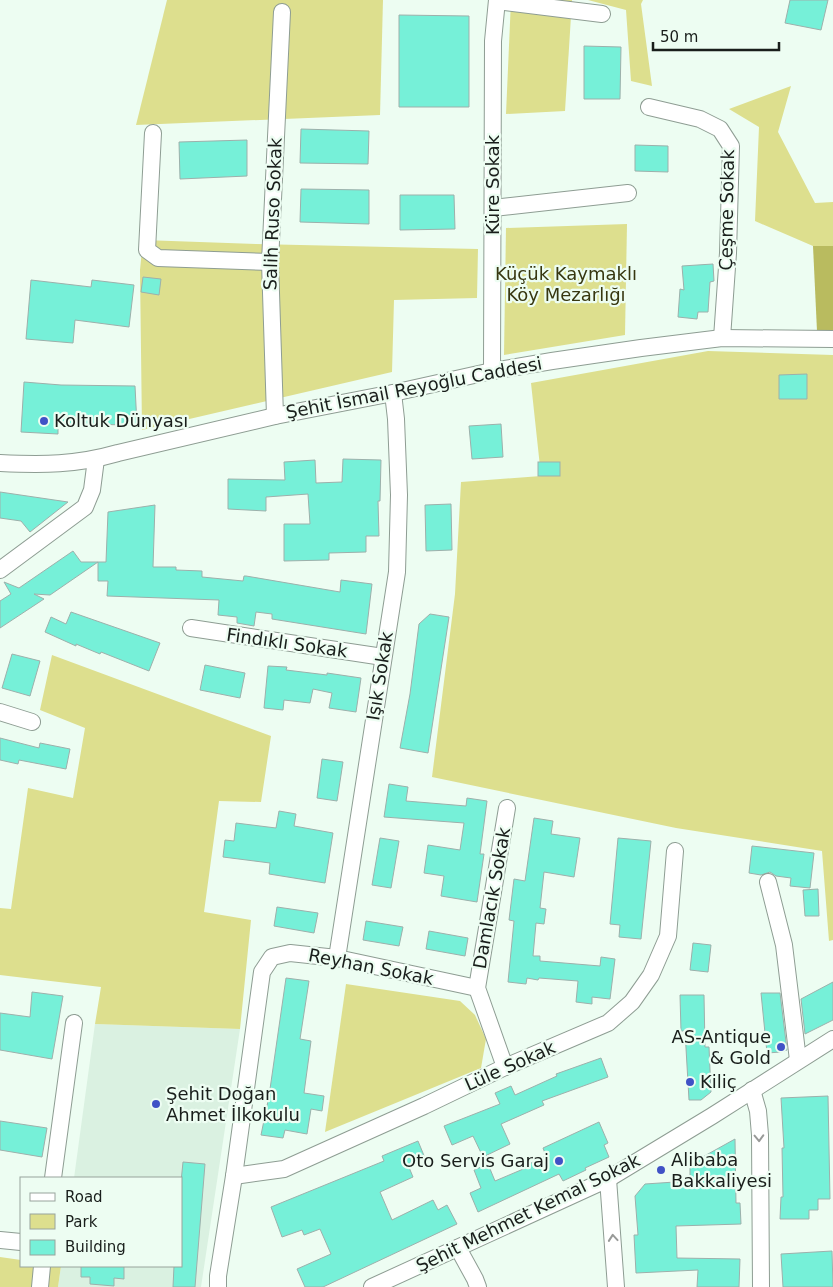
<svg xmlns="http://www.w3.org/2000/svg" width="833" height="1287" viewBox="0 0 833 1287" font-family="'DejaVu Sans',sans-serif">
  <rect width="100%" height="100%" fill="#edfdf2"/>
  <!-- built -->
  <polygon fill="#daf1e1" points="95,1024 240,1029 201,1287 58,1287 61,1266 181,1266 181,1178 74,1178"/>
  <!-- green -->
  <g fill="#dddf8e">
    <polygon points="167,0 383,0 380,115 136,125"/>
    <polygon points="511,0 572,0 565,111 506,114"/>
    <polygon points="588,0 643,0 641,4 652,86 631,81 626,10"/>
    <polygon points="791,86 778,132 815,203 833,202 833,246 813,246 755,221 759,127 729,109"/>
    <polygon points="627,224 625,335 504,355 506,228"/>
    <polygon points="143,240 256,244 478,249 477,298 394,300 392,372 142,430 140,270"/>
    <polygon points="708,351 833,355 833,940 829,941 822,851 676,828 432,777 455,594 461,482 541,476 531,383"/>
    <polygon points="52,655 271,736 261,802 219,801 204,912 251,920 240,1029 95,1024 101,987 0,975 0,908 11,909 28,788 73,798 85,728 40,710"/>
    <polygon points="346,984 460,1001 475,1015 486,1039 481,1068 325,1132"/>
    <polygon points="0,1257 21,1260 21,1266 61,1266 58,1287 0,1287"/>
  </g>
  <!-- forest -->
  <polygon fill="#b9bb5f" points="813,246 833,246 833,331 817,331"/>
  <!-- building -->
  <g fill="#76f0d8" stroke="#9db0ab">
    <polygon points="790,0 828,0 821,30 785,23"/>
    <polygon points="399,15 469,16 469,107 399,107"/>
    <polygon points="584,46 621,47 620,99 584,99"/>
    <polygon points="301,129 369,131 368,164 300,163"/>
    <polygon points="247,140 247,176 180,179 179,142"/>
    <polygon points="635,145 668,146 668,172 635,171"/>
    <polygon points="301,189 369,190 369,224 300,222"/>
    <polygon points="400,195 454,195 455,229 400,230"/>
    <polygon points="713,264 714,281 710,282 708,312 698,312 697,319 678,317 680,289 684,290 682,266"/>
    <polygon points="143,277 161,279 159,295 141,292"/>
    <polygon points="31,280 91,287 92,280 134,285 129,327 75,320 73,343 26,339"/>
    <polygon points="807,374 807,399 779,399 779,375"/>
    <polygon points="24,382 61,385 135,386 137,425 58,424 58,434 21,432"/>
    <polygon points="501,424 503,457 472,459 469,426"/>
    <polygon points="343,459 381,460 380,501 378,501 379,536 366,536 366,552 329,553 329,560 284,561 284,524 310,524 308,494 266,497 266,511 228,509 228,479 285,480 284,462 315,460 316,483 342,482"/>
    <rect x="538" y="462" width="22" height="14"/>
    <polygon points="0,492 68,502 30,532 21,521 0,518"/>
    <polygon points="451,504 452,550 426,551 425,505"/>
    <polygon points="155,505 153,567 176,567 176,570 202,571 202,577 243,581 244,576 246,576 340,592 341,580 372,584 366,634 272,619 272,614 256,612 254,626 237,623 237,617 218,615 219,600 107,596 108,581 98,581 98,562 50,595 34,594 44,599 0,628 0,601 11,594 4,582 19,588 73,551 81,562 106,562 108,512"/>
    <polygon points="71,612 160,643 149,671 101,652 100,654 76,644 76,646 45,632 51,617 66,624"/>
    <polygon points="430,614 449,617 428,753 400,748 410,694 419,624"/>
    <polygon points="12,654 40,661 30,696 2,688"/>
    <polygon points="205,665 245,673 240,698 200,690"/>
    <polygon points="268,666 287,667 286,670 327,675 327,673 361,678 356,712 329,708 332,693 313,689 310,703 284,700 283,710 264,708"/>
    <polygon points="0,738 39,748 40,743 70,749 66,769 19,760 18,764 0,760"/>
    <polygon points="322,759 343,762 337,801 317,798"/>
    <polygon points="389,784 408,787 406,801 466,806 467,798 487,801 480,854 484,854 477,902 441,896 444,876 424,873 428,845 460,850 464,823 384,817"/>
    <polygon points="279,811 296,814 294,826 333,833 325,883 269,874 270,863 223,857 225,840 234,841 236,823 276,828"/>
    <polygon points="534,818 553,821 551,834 580,838 574,877 544,872 540,908 546,909 544,924 536,923 533,956 540,956 540,961 600,966 601,957 615,959 610,999 592,997 592,1004 576,1002 578,981 539,978 538,980 527,978 526,984 508,982 514,921 509,920 514,879 525,881"/>
    <polygon points="380,838 399,841 391,888 372,885"/>
    <polygon points="618,838 651,841 641,939 619,937 620,925 610,924"/>
    <polygon points="752,846 814,853 810,888 790,886 791,878 776,876 770,872 761,875 749,873"/>
    <polygon points="818,889 819,916 805,916 803,890"/>
    <polygon points="277,907 318,913 314,933 274,926"/>
    <polygon points="366,921 403,927 399,946 363,940"/>
    <polygon points="429,931 468,938 465,956 426,949"/>
    <polygon points="693,943 711,945 708,972 690,970"/>
    <polygon points="286,978 309,981 300,1039 311,1041 304,1093 324,1096 322,1111 311,1109 307,1134 285,1130 283,1138 261,1135 269,1096"/>
    <polygon points="833,982 833,1020 805,1034 801,999"/>
    <polygon points="32,992 63,996 52,1059 0,1050 0,1013 30,1017"/>
    <polygon points="761,993 780,993 787,1050 781,1052 767,1053"/>
    <polygon points="680,995 704,995 705,1047 709,1047 711,1092 701,1100 689,1100 685,1031 681,1031"/>
    <polygon points="601,1058 608,1077 542,1101 544,1105 501,1124 510,1144 483,1157 473,1136 452,1145 444,1126 500,1104 495,1093 511,1086 515,1095 557,1076 556,1074"/>
    <polygon points="828,1096 830,1199 818,1199 818,1210 809,1210 809,1219 780,1219 781,1197 783,1197 782,1148 784,1148 781,1098"/>
    <polygon points="0,1121 47,1128 42,1157 0,1150"/>
    <polygon points="599,1122 608,1143 604,1145 609,1157 585,1168 586,1170 563,1181 559,1174 478,1212 470,1193 481,1188 474,1170 488,1164 495,1181 528,1167 527,1165 546,1156 543,1148"/>
    <polygon points="735,1139 736,1203 740,1203 741,1224 676,1226 677,1258 740,1259 739,1287 697,1287 698,1270 636,1273 634,1235 638,1235 635,1196 645,1184 690,1181 690,1164"/>
    <polygon points="418,1141 425,1158 408,1165 413,1177 380,1192 392,1220 433,1200 438,1210 447,1205 457,1224 323,1287 305,1287 297,1269 331,1254 320,1229 304,1235 302,1230 282,1237 271,1207 384,1161 382,1156"/>
    <polygon points="183,1162 205,1164 195,1287 173,1287 174,1266 181,1266 181,1182"/>
    <polygon points="832,1251 833,1287 783,1287 781,1254"/>
    <polygon points="81,1266 124,1266 124,1279 114,1278 114,1286 90,1284 90,1277 81,1277"/>
  </g>
  <g fill="none" stroke-linecap="round" stroke-linejoin="round">
    <defs>
      <g id="minor">
        <polyline points="497,1 602,14"/>
        <polyline points="649,107 700,119 720,129 731,146 728,253 722,338"/>
        <polyline points="153,133 147,250 158,258 270,262"/>
        <polyline points="493,208 628,193"/>
        <polyline points="492,371 493,41 497,0"/>
        <polyline points="275,416 270,262 282,12"/>
        <path d="M0 463C43 465 76 465 118 453L275 416 393 393 492 371 552 361 641 348 722 338 833 339"/>
        <polyline points="0,570 85,507 92,490 96,459"/>
        <polyline points="191,628 383,657"/>
        <polyline points="0,712 32,722"/>
        <polyline points="768,882 784,945 798,1060"/>
        <polyline points="337,958 397,572 399,495 396,419 393,393"/>
        <polyline points="505,1067 477,988 507,808"/>
        <polyline points="752,1090 758,1111 760,1135 761,1287"/>
        <polyline points="234,1176 284,1169 424,1106 505,1067 608,1023 632,1002 651,975 668,936 675,851"/>
        <polyline points="53,1178 74,1023"/>
        <polyline points="608,1179 616,1287"/>
        <polyline points="0,1240 21,1242"/>
        <polyline points="458,1248 475,1279 478,1287"/>
        <polyline points="40,1287 42,1266"/>
        <polyline points="218,1287 218,1276 234,1176 262,972 272,957 290,953 337,958 477,988"/>
        <polyline points="372,1287 608,1179 712,1116 833,1039"/>
      </g>
    </defs>
    <!-- minor casing -->
    <use href="#minor" stroke="#8e9d93" stroke-width="18"/>
    <!-- minor -->
    <use href="#minor" stroke="#fff" stroke-width="16"/>
  </g>
  <!-- one-way arrows -->
  <defs><path id="oneway-chevron" d="M-2-3.5L2.5 0L-2 3.5" fill="none" stroke-width="1.6" stroke-linecap="round" stroke-linejoin="round" transform="scale(1.25)"/></defs>
  <g stroke="#989a98">
    <use href="#oneway-chevron" transform="translate(759 1138) rotate(88)"/>
    <use href="#oneway-chevron" transform="translate(613 1238) rotate(-95)"/>
  </g>
  <!-- markers -->
  <g fill="#4052c6" stroke="#edfdf2" stroke-width="2">
    <circle cx="44" cy="421" r="5"/>
    <circle cx="781" cy="1047" r="5"/>
    <circle cx="690" cy="1082" r="5"/>
    <circle cx="156" cy="1104" r="5"/>
    <circle cx="559" cy="1161" r="5"/>
    <circle cx="661" cy="1170" r="5"/>
  </g>
  <g text-anchor="middle" stroke-width="4.5" stroke-linejoin="round" paint-order="stroke">
    <!-- street labels -->
    <g font-size="18" fill="#191e1b" stroke="#edfdf2">
      <text transform="translate(493 185) rotate(-90)" y="6">Küre Sokak</text>
      <text transform="translate(727 210) rotate(-89)" y="6">Çeşme Sokak</text>
      <text transform="translate(273 214) rotate(-88)" y="6">Salih Ruso Sokak</text>
      <text transform="translate(414 388) rotate(-11)" y="6">Şehit İsmail Reyoğlu Caddesi</text>
      <text transform="translate(287 643) rotate(8)" y="6">Findıklı Sokak</text>
      <text transform="translate(380 676) rotate(-81)" y="6">Işık Sokak</text>
      <text transform="translate(492 898) rotate(-80)" y="6">Damlacık Sokak</text>
      <text transform="translate(371 967) rotate(11)" y="6">Reyhan Sokak</text>
      <text transform="translate(510 1066) rotate(-24)" y="6">Lüle Sokak</text>
      <text transform="translate(528 1213) rotate(-26)" y="6">Şehit Mehmet Kemal Sokak</text>
    </g>
    <!-- park labels -->
    <g font-size="18" fill="#373710" stroke="#edfdf2">
      <text x="566" y="280">Küçük Kaymaklı<tspan x="566" dy="21">Köy Mezarlığı</tspan></text>
    </g>
    <!-- poi labels -->
    <g font-size="18" fill="#191e1b" stroke="#edfdf2" text-anchor="start">
      <text x="54" y="427">Koltuk Dünyası</text>
      <text x="771" y="1043" text-anchor="end">AS-Antique<tspan x="771" dy="21">&amp; Gold</tspan></text>
      <text x="700" y="1088">Kiliç</text>
      <text x="166" y="1100">Şehit Doğan<tspan x="166" dy="21">Ahmet İlkokulu</tspan></text>
      <text x="671" y="1166">Alibaba<tspan x="671" dy="21">Bakkaliyesi</tspan></text>
      <text x="549" y="1167" text-anchor="end">Oto Servis Garaj</text>
    </g>
  </g>
  <!-- legend -->
  <rect x="20" y="1177" width="162" height="90" fill="#edfdf2" stroke="#98a49c"/>
  <rect x="30" y="1193" width="25" height="8" fill="#ffffff" stroke="#98a49c"/>
  <text x="65" y="1202" font-size="15" fill="#191e1b">Road</text>
  <rect x="30" y="1214" width="25" height="15" fill="#dddf8e" stroke="#98a49c"/>
  <text x="65" y="1227" font-size="15" fill="#191e1b">Park</text>
  <rect x="30" y="1240" width="25" height="15" fill="#76f0d8" stroke="#98a49c"/>
  <text x="65" y="1252" font-size="15" fill="#191e1b">Building</text>
  <!-- scale -->
  <path d="M653 42v8h126v-8" fill="none" stroke="#191e1b" stroke-width="2.5"/>
  <text x="660" y="42" font-size="15" fill="#191e1b" stroke="#edfdf2" stroke-width="4" paint-order="stroke">50 m</text>
</svg>
